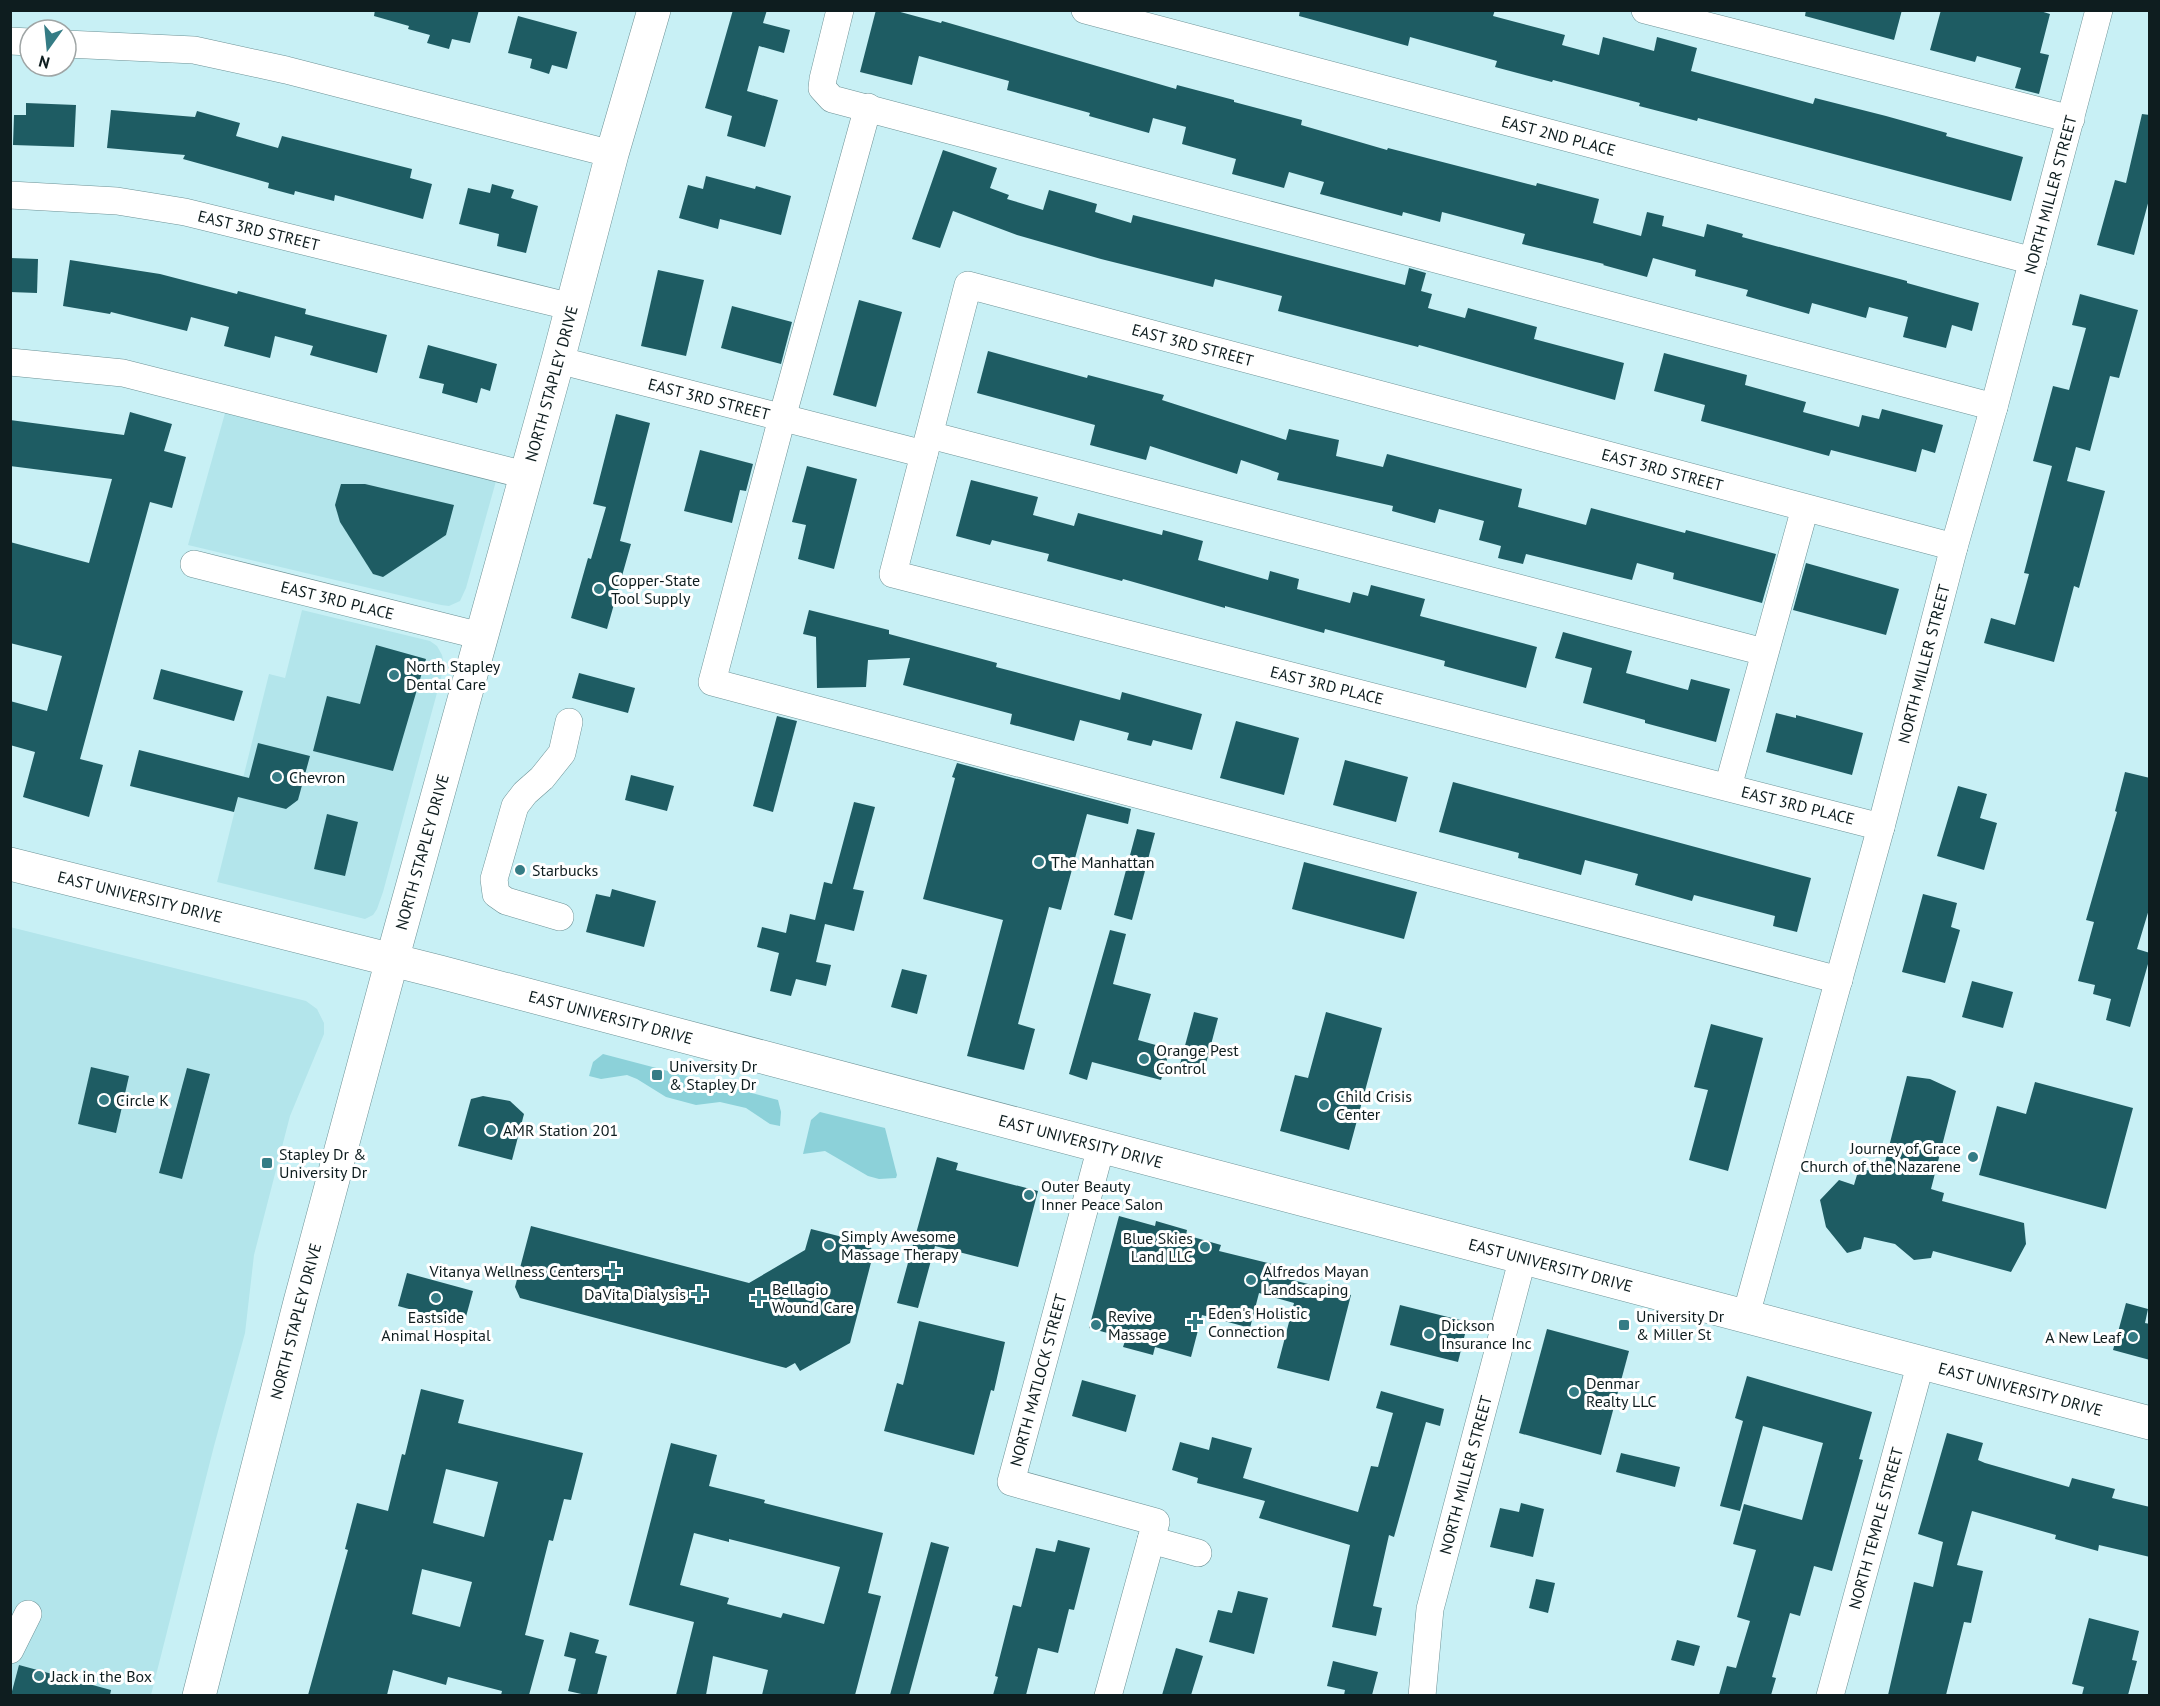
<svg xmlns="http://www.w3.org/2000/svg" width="2160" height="1706" viewBox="0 0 2160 1706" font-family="'PT Sans',sans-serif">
  <rect width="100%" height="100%" fill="#c8f0f5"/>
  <!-- built -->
  <g fill="#b3e5eb">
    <polygon points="227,406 498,474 466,588 460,601 449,606 441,605 188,545"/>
    <polygon points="302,610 430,641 437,646 442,655 444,665 441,678 383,892 377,909 373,915 365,919 217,882 269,674 285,678"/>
    <polygon points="10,927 306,1001 317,1009 324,1023 324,1034 290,1116 254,1255 245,1333 214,1446 151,1695 11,1695"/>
  </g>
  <!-- green -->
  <g fill="#8cd1d9">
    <polygon points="603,1054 778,1100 781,1112 780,1126 770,1124 746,1108 720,1102 696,1105 666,1097 637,1079 627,1075 601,1079 589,1076 593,1062"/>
    <polygon points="820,1112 885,1128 897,1175 896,1178 879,1179 868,1176 825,1151 803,1154 811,1120"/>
  </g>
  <!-- building -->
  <g fill="#1e5c63" fill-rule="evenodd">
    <polygon points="375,10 479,10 470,43 452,39 449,49 427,43 430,35 408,29 409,26 374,16"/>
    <polygon points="733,10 767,10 763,23 790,30 784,53 759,46 747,91 778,100 765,147 727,136 732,116 705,108"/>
    <polygon points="876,10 893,10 941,23 942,21 1176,89 1177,85 1234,100 1234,102 1302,120 1301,125 1387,150 1388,148 1536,186 1537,183 1599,199 1593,223 1641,236 1647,212 1664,216 1662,226 1704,237 1707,224 1743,234 1742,237 1907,281 1907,283 1979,303 1972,331 1952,325 1946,348 1903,337 1908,317 1869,307 1866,318 1812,303 1809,314 1746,296 1748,290 1695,276 1696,270 1653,258 1647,277 1603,265 1604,264 1522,244 1525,234 1442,212 1440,222 1403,212 1402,216 1320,194 1324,182 1289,172 1284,188 1232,174 1236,159 1182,144 1186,127 1153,118 1149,133 1089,116 1090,113 1007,90 1009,81 919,56 912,85 860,72"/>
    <polygon points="1300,10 1495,10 1493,16 1565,35 1562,45 1599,55 1603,37 1654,51 1657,37 1697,48 1691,71 1813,104 1815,98 1886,116 1947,133 1946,136 2023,157 2011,201 1698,118 1697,121 1639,106 1640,103 1553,80 1552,82 1495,67 1497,61 1410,37 1408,46 1299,16"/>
    <polygon points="1806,10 1902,10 1894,40 1805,16"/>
    <polygon points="1941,10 2037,10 2050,14 2040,53 2049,55 2039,94 2015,88 2021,68 1977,56 1975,62 1930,50"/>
    <polygon points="518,16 577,32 567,69 552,65 549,74 530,68 532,59 508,53"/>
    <polygon points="26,103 76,105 74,147 13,145 14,115 26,115"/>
    <polygon points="111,110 195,117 197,111 240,123 236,136 278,148 282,136 412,169 410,178 432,184 423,219 335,195 334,201 295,191 294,195 268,188 269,183 183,159 185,155 107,148"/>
    <polygon points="2142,114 2150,115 2150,196 2134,255 2097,245 2115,180 2126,183"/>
    <polygon points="943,150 997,168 990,188 1009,195 1007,199 1043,210 1049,190 1097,204 1095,212 1131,223 1133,215 1405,285 1409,268 1426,273 1421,291 1432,294 1428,308 1465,318 1468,308 1537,327 1534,339 1624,363 1615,400 1419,345 1418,347 1278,311 1282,296 1215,279 1213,287 1101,259 1017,235 953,211 940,248 912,239"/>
    <polygon points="706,176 755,189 756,186 791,196 781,235 720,219 718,229 679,218 688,185 703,189"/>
    <polygon points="492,184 514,190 511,198 538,206 526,253 497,246 499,234 459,224 468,188 490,193"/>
    <polygon points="10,258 38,259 37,293 10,292"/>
    <polygon points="70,260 160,274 237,294 238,291 306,309 305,314 387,335 377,373 310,355 313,346 275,336 270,358 224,346 229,327 191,317 187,331 111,312 110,314 63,306"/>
    <polygon points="658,270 704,280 686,356 641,346"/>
    <polygon points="2080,294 2138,310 2119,378 2110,376 2090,451 2076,447 2067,481 2105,491 2079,588 2074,586 2054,662 1984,643 1991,618 2015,625 2029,574 2024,573 2052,466 2033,461 2053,386 2069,390 2086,328 2072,325"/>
    <polygon points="859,300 902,312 876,407 833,395"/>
    <polygon points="732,306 792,322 781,364 721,348"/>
    <polygon points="428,345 497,364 490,391 481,388 477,403 442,393 444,384 419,378"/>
    <polygon points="988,351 1087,378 1088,375 1164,395 1162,400 1286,440 1289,429 1339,440 1336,456 1383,467 1387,454 1522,489 1518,507 1586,525 1591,508 1685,533 1686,530 1776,554 1762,603 1673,579 1674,573 1637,563 1632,580 1526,554 1523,564 1498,558 1501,546 1479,540 1484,521 1439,509 1435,523 1392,511 1393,506 1277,480 1279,473 1241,460 1237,474 1150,446 1146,460 1090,445 1095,425 977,393"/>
    <polygon points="1664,353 1747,375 1745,385 1806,402 1803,412 1859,427 1862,415 1879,419 1882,409 1943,425 1935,453 1922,449 1916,472 1831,450 1829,456 1701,421 1705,405 1654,391"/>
    <polygon points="130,412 172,424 164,451 186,457 172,508 150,502 119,615 80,759 103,765 89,817 23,797 35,752 10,745 10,701 47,711 62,656 10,643 10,542 89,563 112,479 10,466 10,420 124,435"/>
    <polygon points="616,414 650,423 620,541 631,544 607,629 571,618 588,558 591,559 606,507 593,504"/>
    <polygon points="700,450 753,464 746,491 740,490 732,523 684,511"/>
    <polygon points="807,466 857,479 834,569 798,559 806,525 792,522"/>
    <polygon points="971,480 1038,497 1033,515 1074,526 1078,513 1162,535 1163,530 1203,541 1198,560 1268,580 1270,571 1299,579 1297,589 1350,603 1353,592 1368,596 1371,585 1425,599 1420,616 1537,647 1526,688 1444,666 1445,661 1325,629 1324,633 1225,606 1225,608 1123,579 1122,581 1047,561 1049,554 992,540 990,545 956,536"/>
    <polygon points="341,484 365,484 454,505 446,535 383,577 373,574 340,522 335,505"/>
    <polygon points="1806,563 1899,589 1886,635 1793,610"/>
    <polygon points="809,610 889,630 889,634 997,663 996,667 1120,700 1122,692 1202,714 1192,750 1153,740 1151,746 1127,740 1129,733 1080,720 1074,741 1010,724 1012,714 903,685 910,658 868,660 866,687 817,688 816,637 803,634"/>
    <polygon points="1563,632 1632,651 1626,673 1688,690 1691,679 1730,689 1716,742 1645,723 1645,720 1583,703 1592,668 1555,658"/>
    <polygon points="376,645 426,659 393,771 313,751 327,696 360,704"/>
    <polygon points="161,669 243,691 234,721 153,699"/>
    <polygon points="579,673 635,688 628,713 572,698"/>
    <polygon points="1776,713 1796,718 1796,715 1863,733 1852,775 1766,752"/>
    <polygon points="777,716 797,721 773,812 753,806"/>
    <polygon points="1236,721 1299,738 1284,795 1220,778"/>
    <polygon points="258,743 310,756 298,800 286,809 238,797 234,812 130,786 139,750 249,778"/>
    <polygon points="1345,760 1408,777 1396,822 1333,805"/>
    <polygon points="957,763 1131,809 1128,824 1087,814 1061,910 1049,907 1018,1024 1035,1029 1024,1070 967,1056 1003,920 923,899 955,778 952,777"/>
    <polygon points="2125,772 2150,778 2150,906 2137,949 2150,953 2150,957 2130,1027 2106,1020 2111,999 2093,994 2095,985 2078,981 2094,922 2086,920 2117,812 2115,811"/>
    <polygon points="631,775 674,786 667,811 625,800"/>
    <polygon points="1453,782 1811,878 1797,932 1773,926 1775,916 1694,895 1692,901 1635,885 1638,874 1585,860 1581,875 1518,858 1519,853 1439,832"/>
    <polygon points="1958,786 1987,794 1980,818 1997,823 1984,870 1937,856"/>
    <polygon points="854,802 875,807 853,889 864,891 854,931 825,924 816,962 831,965 826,986 796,979 791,996 770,991 779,953 757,947 762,927 786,933 790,914 815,920 824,882 832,884"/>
    <polygon points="327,814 358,822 345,876 314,869"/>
    <polygon points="1137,829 1155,833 1132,920 1114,915"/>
    <polygon points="1304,862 1417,892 1404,939 1292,909"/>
    <polygon points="612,889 656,901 644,947 586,932 596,894 610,897"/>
    <polygon points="1923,894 1957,903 1951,927 1960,930 1945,983 1902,972"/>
    <polygon points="1110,930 1126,934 1113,984 1151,994 1138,1040 1170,1049 1161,1080 1092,1062 1087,1080 1069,1074"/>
    <polygon points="902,969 927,975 917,1014 891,1007"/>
    <polygon points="1972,981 2013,992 2003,1028 1962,1017"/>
    <polygon points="1194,1012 1218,1018 1203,1075 1179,1068"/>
    <polygon points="1326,1012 1382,1028 1349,1150 1280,1131 1295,1075 1308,1078"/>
    <polygon points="1711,1024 1763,1038 1728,1171 1689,1160 1708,1090 1694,1087"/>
    <polygon points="91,1067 129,1076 116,1133 78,1124"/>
    <polygon points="187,1068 210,1074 182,1179 159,1173"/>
    <polygon points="1907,1076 1930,1079 1956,1091 1931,1189 1944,1193 1942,1201 2024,1223 2026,1244 2011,1272 1933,1251 1931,1258 1914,1260 1895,1244 1864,1237 1861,1249 1847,1253 1826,1227 1820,1200 1839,1180 1854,1185 1859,1168 1882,1174"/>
    <polygon points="2035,1082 2133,1108 2106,1209 1979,1175 1997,1106 2026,1114"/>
    <polygon points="483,1096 510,1101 524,1114 512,1160 458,1146 471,1099"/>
    <polygon points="937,1157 958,1163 956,1170 1038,1191 1018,1267 935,1246 918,1308 897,1303"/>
    <polygon points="1119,1216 1155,1226 1156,1221 1187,1230 1186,1235 1221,1245 1219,1251 1280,1266 1277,1276 1351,1295 1329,1381 1277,1368 1294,1303 1259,1293 1250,1328 1202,1315 1191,1357 1155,1347 1153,1355 1123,1347 1126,1338 1089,1328"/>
    <polygon points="531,1226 749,1283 805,1250 811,1229 870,1244 873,1255 850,1343 800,1371 795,1363 786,1368 520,1298 515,1287"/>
    <polygon points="407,1273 473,1291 464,1324 398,1306"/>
    <polygon points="2126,1303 2148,1309 2145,1323 2150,1324 2150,1360 2113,1350"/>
    <polygon points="1400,1305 1468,1322 1458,1362 1390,1345"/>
    <polygon points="919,1321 1005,1342 994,1391 991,1390 974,1455 884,1431 897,1383 903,1385"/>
    <polygon points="1547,1329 1629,1351 1601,1455 1519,1433"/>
    <polygon points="1747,1376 1872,1412 1859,1459 1863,1460 1832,1571 1814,1566 1800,1616 1790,1613 1772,1677 1776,1678 1771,1695 1719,1695 1727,1666 1736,1668 1750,1621 1737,1617 1756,1550 1733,1544 1744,1504 1802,1520 1823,1443 1763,1426 1740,1511 1720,1506 1743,1421 1735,1418"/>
    <polygon points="1082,1380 1136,1395 1126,1432 1072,1416"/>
    <path d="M421 1389 464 1400 458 1423 583 1453 571 1500 564 1499 553 1541 549 1540 525 1635 544 1640 529 1695H501L502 1691 448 1677 446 1685 393 1670 387 1695H308L348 1550 345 1549 357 1503 388 1511 402 1454 405 1455ZM446 1469 498 1482 484 1537 433 1523ZM422 1569 472 1582 460 1627 412 1614Z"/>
    <polygon points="1381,1391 1444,1409 1440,1426 1426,1422 1394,1537 1389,1535 1373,1606 1382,1608 1376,1636 1332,1627 1350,1545 1259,1518 1265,1501 1197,1483 1198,1478 1172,1470 1180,1442 1209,1450 1212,1437 1252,1448 1243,1478 1358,1512 1371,1466 1378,1467 1393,1413 1376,1408"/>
    <polygon points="1947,1433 1983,1443 1978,1460 1985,1463 2069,1487 2072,1478 2115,1489 2112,1498 2150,1507 2150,1557 2099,1545 2098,1551 2055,1539 2056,1535 1972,1511 1957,1565 1983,1571 1971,1623 1964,1622 1946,1695 1888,1695 1914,1582 1933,1587 1943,1542 1918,1534"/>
    <path d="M671 1443 717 1455 709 1486 765 1500 764 1503 883 1533 868 1593 881 1596 855 1695H762L768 1670 713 1656 706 1695H676L694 1622 629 1605ZM694 1533 729 1542V1539L840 1567 824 1624 783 1613 781 1618 727 1604 729 1598 680 1585Z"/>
    <polygon points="1621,1453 1680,1467 1675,1487 1616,1472"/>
    <polygon points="1521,1503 1544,1509 1533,1557 1490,1547 1500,1508 1519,1512"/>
    <polygon points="1058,1540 1090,1548 1074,1610 1069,1609 1058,1653 1038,1648 1026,1695 993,1695 998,1677 995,1676 1013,1605 1021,1607 1036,1548 1055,1552"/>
    <polygon points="931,1542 949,1547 909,1695 890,1695"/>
    <polygon points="1536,1579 1555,1583 1548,1613 1529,1608"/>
    <polygon points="1238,1591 1268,1598 1254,1654 1209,1642 1218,1610 1232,1613"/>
    <polygon points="2089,1618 2139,1631 2132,1660 2137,1661 2128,1695 2082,1695 2084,1687 2072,1684"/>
    <polygon points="570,1632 599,1640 595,1653 607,1656 597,1695 586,1695 568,1691 576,1659 564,1656"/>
    <polygon points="1677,1640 1700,1646 1694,1666 1671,1660"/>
    <polygon points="1176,1648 1203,1656 1191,1695 1162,1695"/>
    <polygon points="1333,1661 1378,1672 1372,1695 1344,1695 1345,1690 1327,1686"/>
    <polygon points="19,1665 111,1690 110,1695 11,1695"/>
  </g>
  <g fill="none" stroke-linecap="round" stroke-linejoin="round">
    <defs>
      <g id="minor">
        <polyline points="840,10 823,79 822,88 832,99 1994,407"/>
        <path id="s1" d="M1085 10 2033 261"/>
        <polyline points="1645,10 2071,119"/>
        <polyline points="10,41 30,42"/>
        <polyline points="66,44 194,50 286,70 612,154"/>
        <polyline points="868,107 782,418 712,682 1839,980"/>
        <path id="s2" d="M10 195 117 201 185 212 572 307"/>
        <path id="s3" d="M558 360 924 454"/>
        <polyline points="10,362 123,373 525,475"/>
        <polyline points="930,435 1764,652"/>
        <path id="s4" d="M194 564 481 636"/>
        <polyline points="1728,787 1805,508"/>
        <path id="s5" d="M1881 827 893 574 968 285 1954 547"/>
        <polyline points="560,917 506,901 496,894 494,879 515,806 525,793 542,778 562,753 569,722"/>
        <polyline points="1101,1147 1011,1482 1156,1522 1108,1696"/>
        <path id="s6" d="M1746 1315 1881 827 1954 547 1994 407 2099 10"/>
        <polyline points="1151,1540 1198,1553"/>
        <polyline points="10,1650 28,1614"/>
        <path id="s7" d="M1422 1696 1430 1609 1523 1257"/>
        <path id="s8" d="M1830 1696 1921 1362"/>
      </g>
      <g id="major">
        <path id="s9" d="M10 864 440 972 2150 1423"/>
        <path id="s10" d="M199 1696 300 1302 392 960 558 360 612 154 654 10"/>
      </g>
    </defs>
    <!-- minor casing -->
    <use href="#minor" stroke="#6d9296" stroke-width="28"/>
    <!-- major casing -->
    <use href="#major" stroke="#6d9296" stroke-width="34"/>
    <!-- minor -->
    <use href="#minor" stroke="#fff" stroke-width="27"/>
    <!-- major -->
    <use href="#major" stroke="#fff" stroke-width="33"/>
  </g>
  <!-- markers -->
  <g fill="#357c85" stroke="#fff" stroke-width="2">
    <circle cx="599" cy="589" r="6"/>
    <circle cx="394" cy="675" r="6"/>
    <circle cx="277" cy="777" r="6"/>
    <circle cx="1039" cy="862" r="6"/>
    <circle cx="520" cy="870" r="6"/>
    <circle cx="1144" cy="1059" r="6"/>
    <rect x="651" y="1069" width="12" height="12" rx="3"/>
    <circle cx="104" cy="1100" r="6"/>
    <circle cx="1324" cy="1105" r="6"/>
    <circle cx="491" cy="1130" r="6"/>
    <circle cx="1973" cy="1157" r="6"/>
    <rect x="261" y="1157" width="12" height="12" rx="3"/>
    <circle cx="1029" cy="1195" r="6"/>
    <circle cx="829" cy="1245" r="6"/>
    <circle cx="1205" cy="1247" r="6"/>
    <path d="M610 1262h6v6h6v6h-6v6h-6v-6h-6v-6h6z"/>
    <circle cx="1251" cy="1280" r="6"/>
    <path d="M696 1285h6v6h6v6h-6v6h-6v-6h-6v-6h6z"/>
    <circle cx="436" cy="1298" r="6"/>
    <path d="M756 1289h6v6h6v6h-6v6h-6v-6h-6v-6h6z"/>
    <path d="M1192 1313h6v6h6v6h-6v6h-6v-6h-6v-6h6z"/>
    <circle cx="1096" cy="1325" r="6"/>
    <rect x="1618" y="1319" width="12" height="12" rx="3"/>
    <circle cx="1429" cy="1334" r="6"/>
    <circle cx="2133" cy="1337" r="6"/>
    <circle cx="1574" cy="1392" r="6"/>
    <circle cx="39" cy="1676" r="6"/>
  </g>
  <g text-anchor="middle" stroke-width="6" stroke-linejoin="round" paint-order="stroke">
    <!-- street labels -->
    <g font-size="16" fill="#0e1d1f" stroke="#fff">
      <text dy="6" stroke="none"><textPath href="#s1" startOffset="490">EAST 2ND PLACE</textPath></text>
      <text dy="6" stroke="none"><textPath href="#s6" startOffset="1161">NORTH MILLER STREET</textPath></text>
      <text dy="6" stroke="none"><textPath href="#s2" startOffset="252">EAST 3RD STREET</textPath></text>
      <text dy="6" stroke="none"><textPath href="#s5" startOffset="1551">EAST 3RD STREET</textPath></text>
      <text dy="6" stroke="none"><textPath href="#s10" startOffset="1359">NORTH STAPLEY DRIVE</textPath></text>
      <text dy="6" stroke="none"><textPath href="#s3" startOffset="156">EAST 3RD STREET</textPath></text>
      <text dy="6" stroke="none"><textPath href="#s5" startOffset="2037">EAST 3RD STREET</textPath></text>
      <text dy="6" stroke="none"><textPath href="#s4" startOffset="148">EAST 3RD PLACE</textPath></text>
      <text dy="6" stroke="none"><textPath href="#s6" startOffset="675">NORTH MILLER STREET</textPath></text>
      <text transform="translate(1327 685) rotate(14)" y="6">EAST 3RD PLACE</text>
      <text transform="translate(1798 805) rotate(14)" y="6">EAST 3RD PLACE</text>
      <text dy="6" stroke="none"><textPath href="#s10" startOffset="873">NORTH STAPLEY DRIVE</textPath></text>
      <text dy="6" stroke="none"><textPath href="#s9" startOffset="134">EAST UNIVERSITY DRIVE</textPath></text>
      <text dy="6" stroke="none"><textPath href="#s9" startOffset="620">EAST UNIVERSITY DRIVE</textPath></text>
      <text dy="6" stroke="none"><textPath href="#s9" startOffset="1106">EAST UNIVERSITY DRIVE</textPath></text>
      <text dy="6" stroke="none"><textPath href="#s9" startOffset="1592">EAST UNIVERSITY DRIVE</textPath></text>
      <text dy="6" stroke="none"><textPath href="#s10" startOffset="387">NORTH STAPLEY DRIVE</textPath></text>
      <text transform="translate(1038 1380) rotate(-75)" y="6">NORTH MATLOCK STREET</text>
      <text dy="6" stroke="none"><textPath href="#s9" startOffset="2078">EAST UNIVERSITY DRIVE</textPath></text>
      <text dy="6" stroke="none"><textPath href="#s7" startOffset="226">NORTH MILLER STREET</textPath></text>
      <text dy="6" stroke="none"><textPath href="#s8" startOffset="174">NORTH TEMPLE STREET</textPath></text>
    </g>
    <!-- poi labels -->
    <g font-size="16" fill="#0e1d1f" stroke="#fff" text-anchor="start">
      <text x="611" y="586">Copper-State<tspan x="611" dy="18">Tool Supply</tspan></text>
      <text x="406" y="672">North Stapley<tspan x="406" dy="18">Dental Care</tspan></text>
      <text x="289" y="783">Chevron</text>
      <text x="1051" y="868">The Manhattan</text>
      <text x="532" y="876">Starbucks</text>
      <text x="1156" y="1056">Orange Pest<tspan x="1156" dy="18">Control</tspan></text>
      <text x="669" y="1072">University Dr<tspan x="669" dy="18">&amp; Stapley Dr</tspan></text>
      <text x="1336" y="1102">Child Crisis<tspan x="1336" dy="18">Center</tspan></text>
      <text x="116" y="1106">Circle K</text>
      <text x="503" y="1136">AMR Station 201</text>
      <text x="1961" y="1154" text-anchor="end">Journey of Grace<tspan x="1961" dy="18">Church of the Nazarene</tspan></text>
      <text x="279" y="1160">Stapley Dr &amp;<tspan x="279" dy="18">University Dr</tspan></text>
      <text x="1041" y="1192">Outer Beauty<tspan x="1041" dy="18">Inner Peace Salon</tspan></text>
      <text x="841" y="1242">Simply Awesome<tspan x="841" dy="18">Massage Therapy</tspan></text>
      <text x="1193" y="1244" text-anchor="end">Blue Skies<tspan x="1193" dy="18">Land LLC</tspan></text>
      <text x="600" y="1277" text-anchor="end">Vitanya Wellness Centers</text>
      <text x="1263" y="1277">Alfredos Mayan<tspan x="1263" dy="18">Landscaping</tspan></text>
      <text x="772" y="1295">Bellagio<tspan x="772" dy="18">Wound Care</tspan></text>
      <text x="686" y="1300" text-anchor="end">DaVita Dialysis</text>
      <text x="1208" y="1319">Eden's Holistic<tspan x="1208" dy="18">Connection</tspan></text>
      <text x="1108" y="1322">Revive<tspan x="1108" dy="18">Massage</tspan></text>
      <text x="1636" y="1322">University Dr<tspan x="1636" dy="18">&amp; Miller St</tspan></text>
      <text x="436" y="1323" text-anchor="middle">Eastside<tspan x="436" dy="18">Animal Hospital</tspan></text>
      <text x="1441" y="1331">Dickson<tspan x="1441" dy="18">Insurance Inc</tspan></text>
      <text x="2121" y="1343" text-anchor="end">A New Leaf</text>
      <text x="1586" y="1389">Denmar<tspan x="1586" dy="18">Realty LLC</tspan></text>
      <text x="51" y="1682">Jack in the Box</text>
    </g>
  </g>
  <!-- border -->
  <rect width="2160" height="1706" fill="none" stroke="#0e1d1f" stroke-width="24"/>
  <!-- north arrow -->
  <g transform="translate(48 48) rotate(195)"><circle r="28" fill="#ffffff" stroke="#9fa5a5" stroke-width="1.5"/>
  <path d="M0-4.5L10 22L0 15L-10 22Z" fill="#357c85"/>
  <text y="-9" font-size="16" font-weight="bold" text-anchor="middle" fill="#0e1d1f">N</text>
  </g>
</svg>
